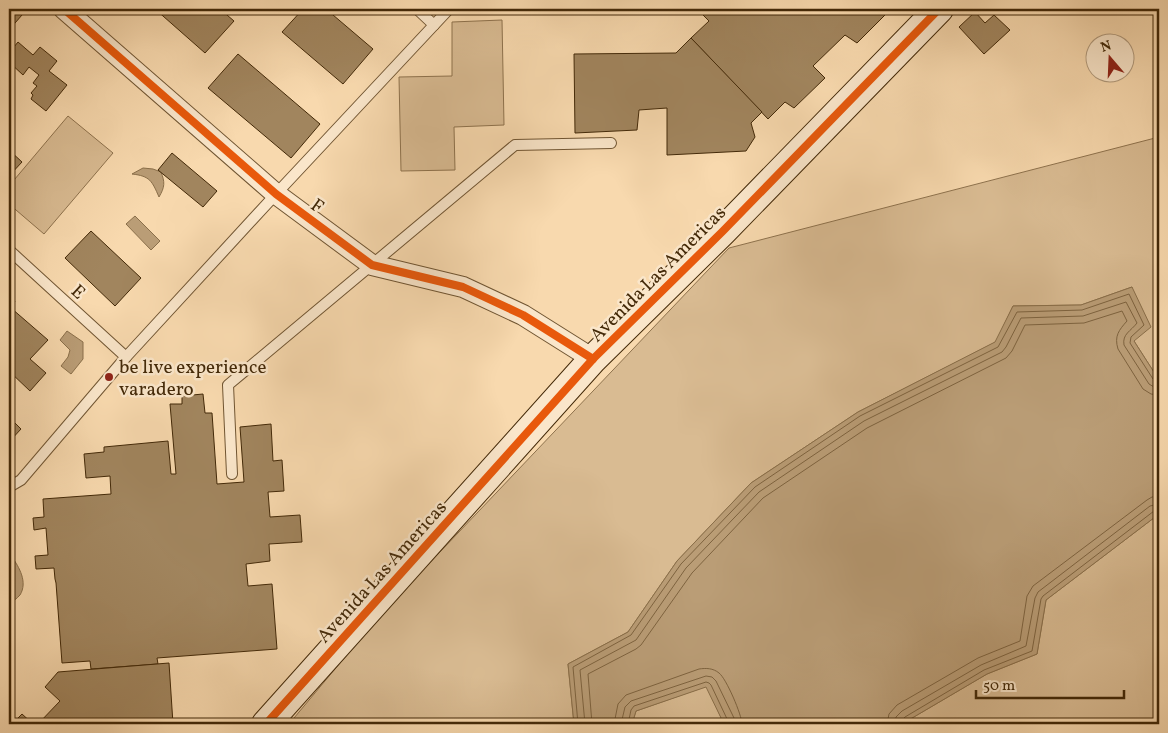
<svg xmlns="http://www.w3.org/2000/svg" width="1168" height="733" viewBox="0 0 1168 733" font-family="Vollkorn,serif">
  <rect width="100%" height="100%" fill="#f8d9ae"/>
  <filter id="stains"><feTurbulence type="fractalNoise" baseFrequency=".004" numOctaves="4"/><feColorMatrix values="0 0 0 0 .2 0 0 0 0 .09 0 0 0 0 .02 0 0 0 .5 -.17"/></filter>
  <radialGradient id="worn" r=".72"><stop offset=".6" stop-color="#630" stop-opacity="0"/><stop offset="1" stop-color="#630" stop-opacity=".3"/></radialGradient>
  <!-- green -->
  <g fill="#d9bb92" stroke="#8e724d">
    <polygon points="502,20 504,125 454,127 455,170 401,171 399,77 452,76 452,22"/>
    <polygon points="68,116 113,153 44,234 9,204 9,186"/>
    <polygon points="1159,137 1159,380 1134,341 1132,287 1081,305 1013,306 996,342 858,412 751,483 677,561 628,632 568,664 574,724 289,724 381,614 729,248"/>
    <polygon points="1159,514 1159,724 905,724 907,721 987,674 1037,654 1046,600"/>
    <polygon points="707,686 724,724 632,724 636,711"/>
  </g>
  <!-- water -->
  <g fill="#ba9d76" stroke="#8a6f4a">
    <path d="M143 168 153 169 161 172C165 182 165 187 159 197 152 181 150 176 132 174Z"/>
    <polygon points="135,216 160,241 151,250 126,224"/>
    <polygon points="1132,287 1151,327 1134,341 1159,380 1159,514 1046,600 1037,654 987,674 907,721 905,724 724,724 706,687 636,711 632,724 574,724 568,664 628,632 677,561 751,483 858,412 995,342 1013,306 1081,305"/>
    <polygon points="67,331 83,342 83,359 71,374 61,366 68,357 70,350 60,340"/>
    <path d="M9 557H12C19 567 28 582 20 595 17 598 14 601 11 603L9 604Z"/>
  </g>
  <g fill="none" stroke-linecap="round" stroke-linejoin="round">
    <!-- shore -->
    <g stroke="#7e633f" stroke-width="1">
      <polyline points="578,724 573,667 631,635 681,564 755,487 860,416 998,347 1017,312 1082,310 1129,294 1144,325 1131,337 1130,343 1153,379 1156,381 1159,382"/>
      <path d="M585 724 580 670 636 640 686 568 759 492 864 421 1002 352 1006 347 1021 318 1083 316 1126 302 1137 323C1131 331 1122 334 1124 345L1149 384 1154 387 1159 388"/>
      <path d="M592 724 588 674 636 649 641 645 692 573 763 498 867 428 1006 358 1012 351 1025 325 1084 323 1122 311 1127 321C1119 330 1114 336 1118 349L1143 389 1151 394 1159 395"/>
      <path d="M614 724 618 704 626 695 699 669C706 668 713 668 719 673 726 678 742 715 742 724"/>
      <polyline points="621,724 625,707 631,701 706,676 712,677 716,681 734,718 734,724"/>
      <polyline points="628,724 631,710 634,706 706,682 709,683 711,685 728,721 728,724"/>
      <polyline points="887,724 889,714 897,705 978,658 1020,641 1027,596 1033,586 1147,500 1152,497 1159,496"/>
      <polyline points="895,724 896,717 902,711 981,665 1026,646 1035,598 1038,592 1150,506 1159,504"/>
      <polyline points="901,724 901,721 905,717 984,670 1032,651 1041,599 1043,596 1154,511 1159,510"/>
    </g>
  </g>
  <!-- building -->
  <g fill="#a1855e" stroke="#432908">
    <polygon points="9,9 14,9 22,15 9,30"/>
    <polygon points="155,9 220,9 234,21 205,53"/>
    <polygon points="303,9 326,9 373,49 343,84 282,32"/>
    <polygon points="697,9 885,9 888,12 857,43 845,35 813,66 825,78 794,108 785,102 768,119 691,38 709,21"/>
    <polygon points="975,12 985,23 994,15 1010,30 984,54 959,27"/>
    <polygon points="691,38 762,112 751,123 755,137 746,151 667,155 667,108 639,110 637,130 575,133 574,54 676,53"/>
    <polygon points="18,42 33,55 40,47 57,61 49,71 67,85 46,111 31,99 33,95 31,93 37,86 33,83 39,75 29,67 23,75 9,62 9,53"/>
    <polygon points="238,54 320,124 291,158 208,88"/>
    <polygon points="9,150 22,162 9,176"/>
    <polygon points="172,153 217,191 203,207 158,170"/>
    <polygon points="91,231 141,278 115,306 65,258"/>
    <polygon points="9,296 15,301 11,308 48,340 30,359 46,373 30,391 9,371"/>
    <polygon points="203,394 205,413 212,413 217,484 244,482 240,427 271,424 273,461 282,460 284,491 268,492 270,517 300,515 302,542 269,544 270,561 246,564 248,586 272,584 277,649 157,658 158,664 91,669 90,661 62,663 56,583 55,579 54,568 36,569 35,556 48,555 46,528 34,530 33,518 44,517 43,499 111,494 110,476 86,478 84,454 104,452 104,447 168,441 171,474 176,474 170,404 182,404 182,396"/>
    <polygon points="9,417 21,429 9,442"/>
    <polygon points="169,663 173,724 38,724 60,701 45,687 58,672"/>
    <polygon points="22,714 33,724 12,724"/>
  </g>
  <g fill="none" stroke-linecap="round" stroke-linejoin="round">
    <defs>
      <g id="lane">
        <polyline points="417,9 434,25"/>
        <polyline points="9,250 126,357"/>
        <polyline points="232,474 228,385 515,145 611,143"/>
        <polyline points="9,487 21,480 126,357 276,194 449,9"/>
      </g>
      <polyline id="street" points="64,9 276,194 372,265 463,287 523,315 593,359"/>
      <polyline id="secondary" points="266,724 593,359 723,231 939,9"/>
    </defs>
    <!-- lane casing -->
    <use href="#lane" stroke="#705532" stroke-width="12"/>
    <!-- street casing -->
    <use href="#street" stroke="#705532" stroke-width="22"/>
    <!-- secondary casing -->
    <use href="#secondary" stroke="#432908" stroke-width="30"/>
    <!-- lane -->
    <use href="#lane" stroke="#fae6ca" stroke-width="10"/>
    <!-- street -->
    <use href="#street" stroke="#fae6ca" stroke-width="20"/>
    <!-- secondary -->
    <use href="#secondary" stroke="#fae6ca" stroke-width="28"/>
    <defs>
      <g id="cycleway">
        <polyline points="64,9 276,194 372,265 463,287 523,315 593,359"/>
        <polyline points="266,724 593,359 723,231 939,9"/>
      </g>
    </defs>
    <!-- cycleway casing -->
    <use href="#cycleway" stroke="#fae6ca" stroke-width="11"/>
    <!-- cycleway -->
    <use href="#cycleway" stroke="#e8590c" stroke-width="8"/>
  </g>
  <!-- markers -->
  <circle fill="#8f2418" stroke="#fae6ca" stroke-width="2" cx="109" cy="377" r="5"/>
  <g text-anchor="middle" stroke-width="5" stroke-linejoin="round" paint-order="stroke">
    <!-- street labels -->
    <g font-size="19" fill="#432908" stroke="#fae6ca">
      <text transform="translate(318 205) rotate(36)" y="7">F</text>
      <text transform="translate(657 273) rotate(-45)" y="7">Avenida Las Americas</text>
      <text transform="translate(79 291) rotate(43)" y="7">E</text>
      <text transform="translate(381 571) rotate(-48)" y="7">Avenida Las Americas</text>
    </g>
    <!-- poi labels -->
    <g font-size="19" fill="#432908" stroke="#fae6ca" text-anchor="start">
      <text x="119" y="373">be live experience<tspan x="119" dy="22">varadero</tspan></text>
    </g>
  </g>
  <!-- margin -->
  <rect width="1168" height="733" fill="none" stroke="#f8d9ae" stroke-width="30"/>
  <rect x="10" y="10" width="1148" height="713" fill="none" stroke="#432908" stroke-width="2.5"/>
  <rect x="15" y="15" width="1138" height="703" fill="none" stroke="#432908"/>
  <!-- north arrow -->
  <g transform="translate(1110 58) rotate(341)"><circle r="24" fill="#fae6ca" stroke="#b19a7c"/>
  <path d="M0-4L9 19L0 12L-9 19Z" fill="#8f2418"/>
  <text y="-8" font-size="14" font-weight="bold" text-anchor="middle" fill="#432908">N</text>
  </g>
  <!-- scale -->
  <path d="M976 690v8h148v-8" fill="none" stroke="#432908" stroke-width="2.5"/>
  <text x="983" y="690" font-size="15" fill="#432908" stroke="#fae6ca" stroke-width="4" paint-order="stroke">50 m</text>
  <rect width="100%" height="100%" filter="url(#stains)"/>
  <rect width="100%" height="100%" fill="url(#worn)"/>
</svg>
